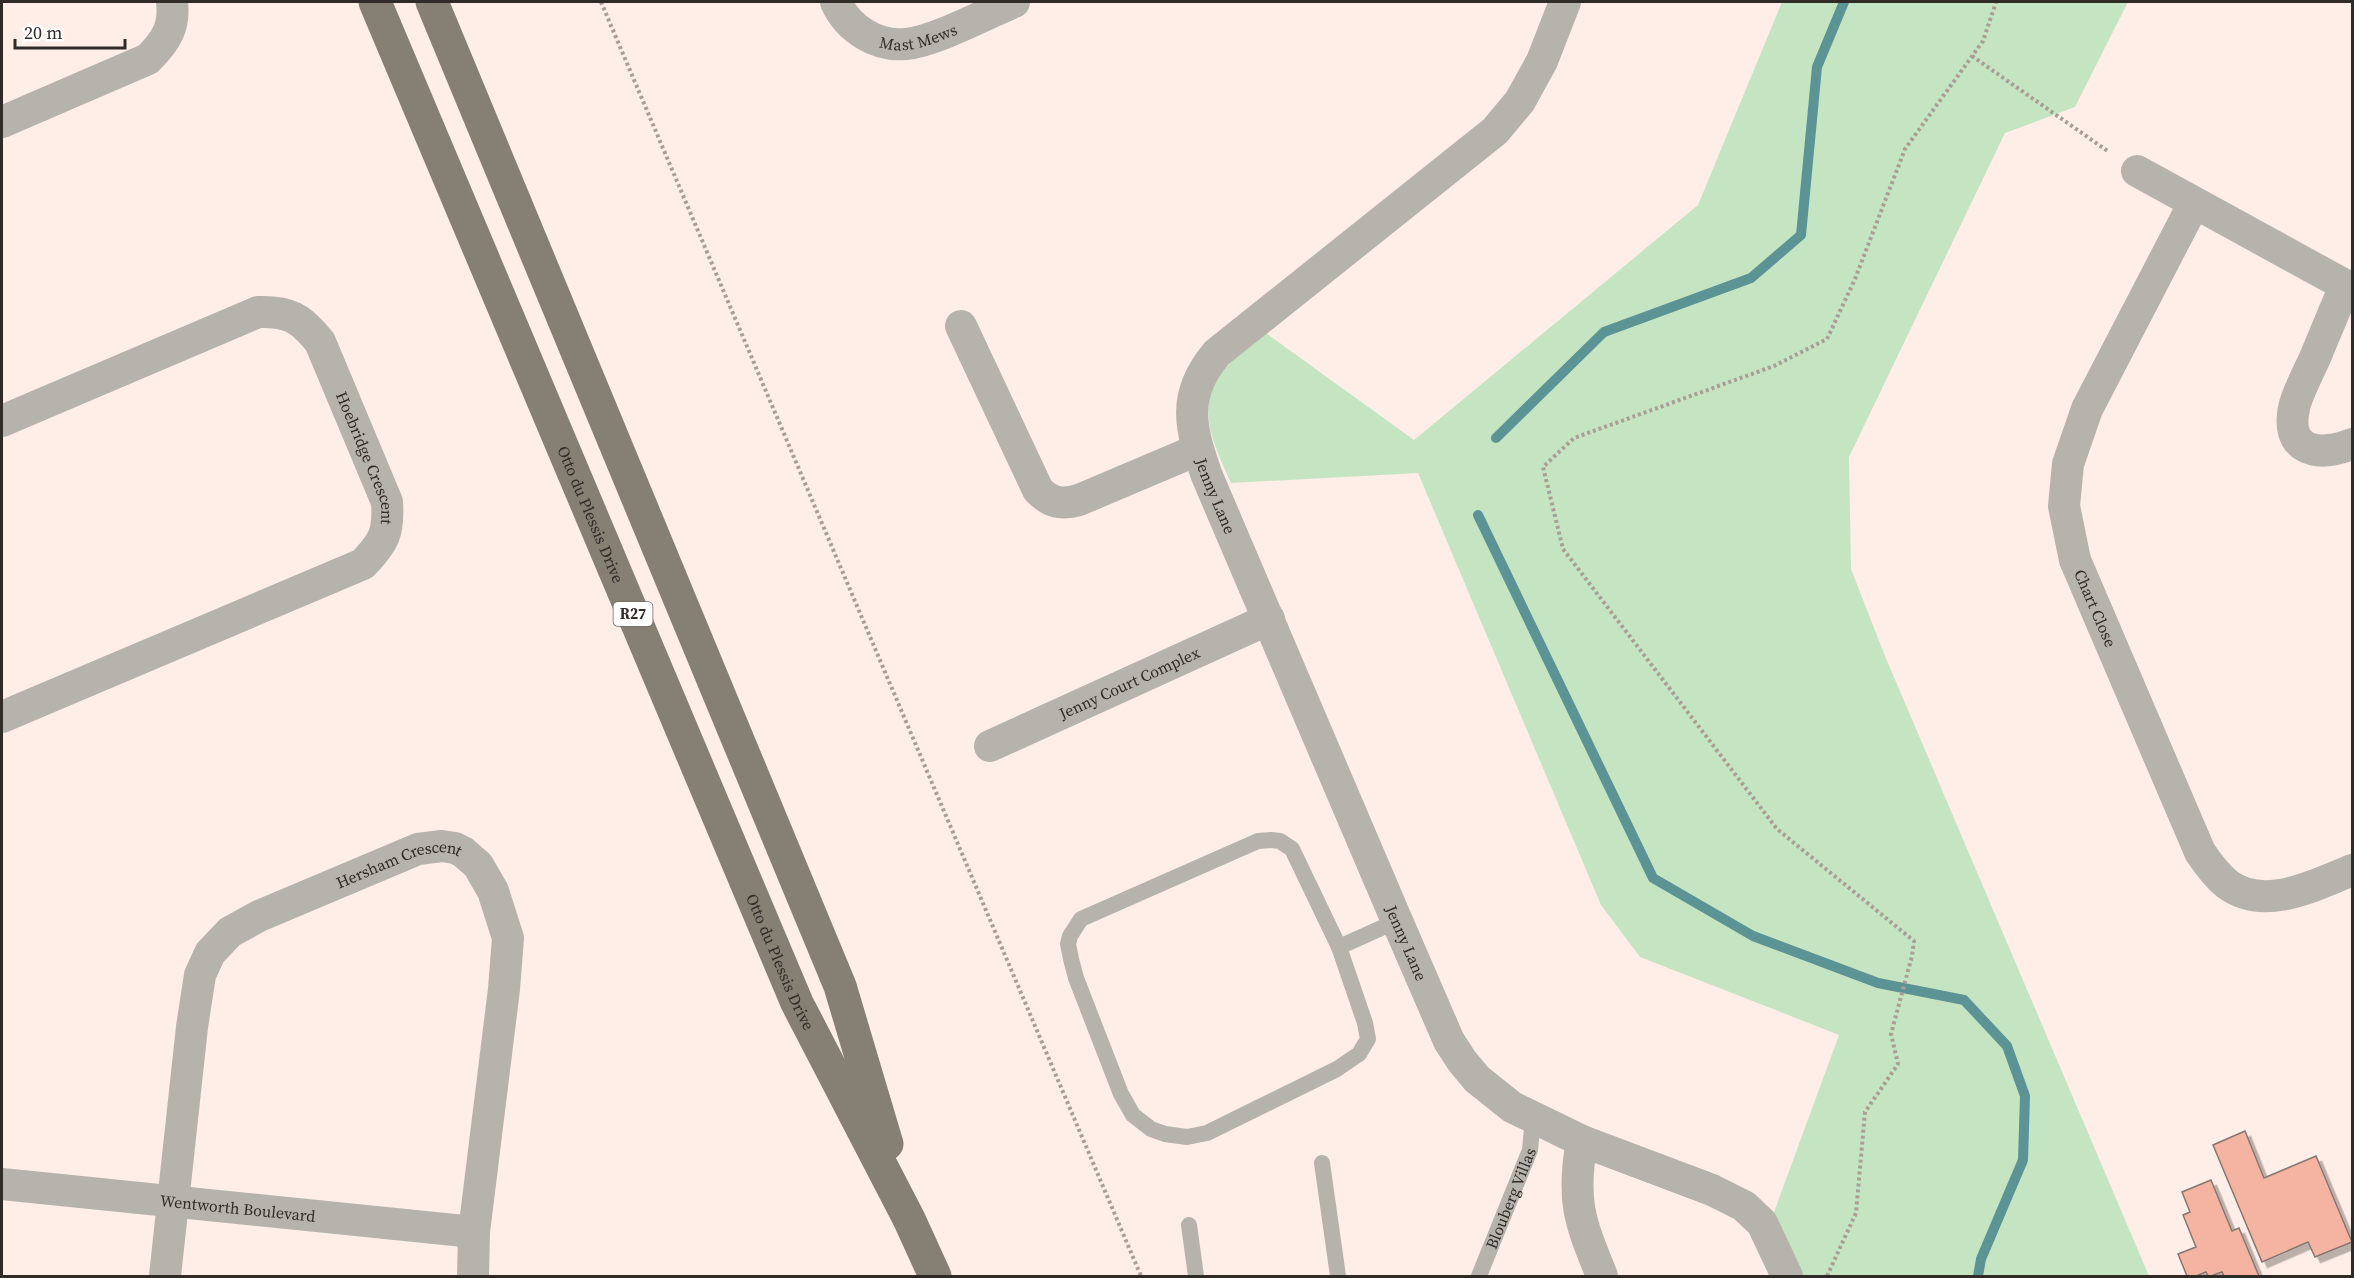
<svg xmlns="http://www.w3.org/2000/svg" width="2354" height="1278" viewBox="0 0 2354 1278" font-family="'Source Serif 4',serif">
  <defs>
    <filter id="shadow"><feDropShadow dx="5.5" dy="5.5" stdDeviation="0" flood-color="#0004"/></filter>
  </defs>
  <rect width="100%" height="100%" fill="#feeee7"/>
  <!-- green -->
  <path fill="#c5e5c2" d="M1782 2H2128L2075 107 2005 133 1849 457 1851 569 1885 656 2149 1276H1802L1774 1212 1839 1035 1640 957 1601 905 1418 473 1231 483C1216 449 1194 408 1221 373 1233 358 1252 346 1266 333L1414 440 1698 205Z"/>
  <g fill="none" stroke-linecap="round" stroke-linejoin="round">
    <!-- stream -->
    <g stroke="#5c9395" stroke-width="10">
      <polyline points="1496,438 1604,332 1751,278 1801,235 1817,67 1844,2"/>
      <polyline points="1478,515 1653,878 1753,936 1878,983 1964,1000 2007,1046 2025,1096 2023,1160 1981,1259 1978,1276"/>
    </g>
  </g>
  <!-- building -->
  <g fill="#f4b4a1" stroke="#857671" stroke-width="1.5" filter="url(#shadow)">
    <polygon points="2245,1131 2264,1178 2316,1156 2352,1242 2315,1257 2308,1242 2262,1262 2213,1145"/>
    <polygon points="2211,1180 2232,1231 2239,1228 2259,1276 2224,1276 2222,1272 2211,1276 2208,1276 2206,1272 2196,1276 2187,1276 2178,1254 2196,1247 2183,1215 2190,1212 2182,1192"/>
  </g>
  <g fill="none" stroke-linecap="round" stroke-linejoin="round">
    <!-- path -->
    <g stroke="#a99d98" stroke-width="4" stroke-dasharray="3 3" stroke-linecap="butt">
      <polyline points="601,2 1141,1276"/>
      <polyline points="1972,56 2109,152"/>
      <polyline points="1827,1276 1856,1213 1865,1112 1898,1064 1891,1034 1912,956 1914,941 1777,829 1563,549 1543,467 1574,438 1774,366 1827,339 1855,279 1905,149 1983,41 1996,2"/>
    </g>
    <!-- service -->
    <g stroke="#b6b3ad" stroke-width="16">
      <polygon points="1271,840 1280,841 1292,849 1339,947 1365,1023 1368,1039 1359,1054 1337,1069 1207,1133 1187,1137 1165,1134 1151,1129 1133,1115 1121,1094 1076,978 1071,959 1068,944 1070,936 1081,919 1258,841"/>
      <polyline points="1339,947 1397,921"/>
      <polyline points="1322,1163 1338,1276"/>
      <polyline points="1189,1225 1196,1276"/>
      <path id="s1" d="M1479 1276 1530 1150 1533 1118"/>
    </g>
    <!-- minor -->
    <g stroke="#b6b3ad" stroke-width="32">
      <path id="s2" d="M836 2C848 29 877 47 906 44 935 41 986 14 1014 2"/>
      <path id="s3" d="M1565 2 1542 61 1520 101 1495 131 1217 353C1181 395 1190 428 1207 476L1397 921 1449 1041 1462 1061 1477 1079 1512 1107 1582 1141 1712 1190 1744 1206 1762 1223 1787 1276"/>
      <path d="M2 122 148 59C166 41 175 27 172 2"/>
      <polyline points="2137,171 2352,289"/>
      <path id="s4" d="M2194 203 2087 409 2068 464 2064 506 2075 560 2200 852C2208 864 2216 875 2227 884 2264 912 2316 885 2352 870"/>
      <path d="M2345 285C2336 308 2326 331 2317 353 2310 370 2300 387 2295 404 2283 451 2317 458 2352 444"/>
      <path d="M961 326 1038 490C1051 503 1061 505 1079 500L1197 450"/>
      <path id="s5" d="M2 421 258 312C289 311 301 318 320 342L387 502C389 533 384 542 363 564L2 717"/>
      <path id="s6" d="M990 746 1269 619"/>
      <path d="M1582 1141C1571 1201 1580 1222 1602 1276"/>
      <path id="s7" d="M2 1184 474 1232"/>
      <path id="s8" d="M165 1276 192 1027 200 975 210 953 230 932 259 916 418 849 442 846 455 848 463 852 478 865 493 891 508 938 504 989 474 1232 473 1276"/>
    </g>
    <!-- primary -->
    <g stroke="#857f74" stroke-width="33">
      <path id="s9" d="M375 2 797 1003 909 1219 935 1276"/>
      <polyline points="432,2 840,986 887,1144"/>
    </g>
  </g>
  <g text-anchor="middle" stroke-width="5" stroke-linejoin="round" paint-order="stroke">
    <!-- shield labels -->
    <rect fill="#fff" stroke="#6f6b68" stroke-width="1.5" x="613.5" y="602" width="39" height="24" rx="4.5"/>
    <g font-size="15" font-weight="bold" fill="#312b28">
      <text x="633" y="619">R27</text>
    </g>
    <!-- street labels -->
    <g font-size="16" fill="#312b28" stroke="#fff">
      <text dy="6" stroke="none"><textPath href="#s2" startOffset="100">Mast Mews</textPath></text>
      <text dy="6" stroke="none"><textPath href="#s5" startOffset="476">Hoebridge Crescent</textPath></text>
      <text dy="6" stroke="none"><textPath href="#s3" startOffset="657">Jenny Lane</textPath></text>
      <text dy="6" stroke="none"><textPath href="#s9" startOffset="556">Otto du Plessis Drive</textPath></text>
      <text dy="6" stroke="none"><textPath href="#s4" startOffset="440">Chart Close</textPath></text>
      <text dy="6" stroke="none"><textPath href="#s6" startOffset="153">Jenny Court Complex</textPath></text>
      <text dy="6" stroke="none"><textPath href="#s8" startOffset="540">Hersham Crescent</textPath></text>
      <text dy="6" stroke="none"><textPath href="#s3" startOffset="1143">Jenny Lane</textPath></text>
      <text dy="6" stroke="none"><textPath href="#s9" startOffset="1042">Otto du Plessis Drive</textPath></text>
      <text dy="6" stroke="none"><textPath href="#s1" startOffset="84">Blouberg Villas</textPath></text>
      <text dy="6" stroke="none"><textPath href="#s7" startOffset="237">Wentworth Boulevard</textPath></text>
    </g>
  </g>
  <!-- border -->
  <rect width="2354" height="1278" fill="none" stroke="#312b28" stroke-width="6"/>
  <!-- scale -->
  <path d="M15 39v9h110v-9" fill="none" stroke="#312b28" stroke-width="3"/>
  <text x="24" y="39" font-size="18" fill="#312b28" stroke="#ffffff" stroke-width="4.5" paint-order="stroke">20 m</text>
</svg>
